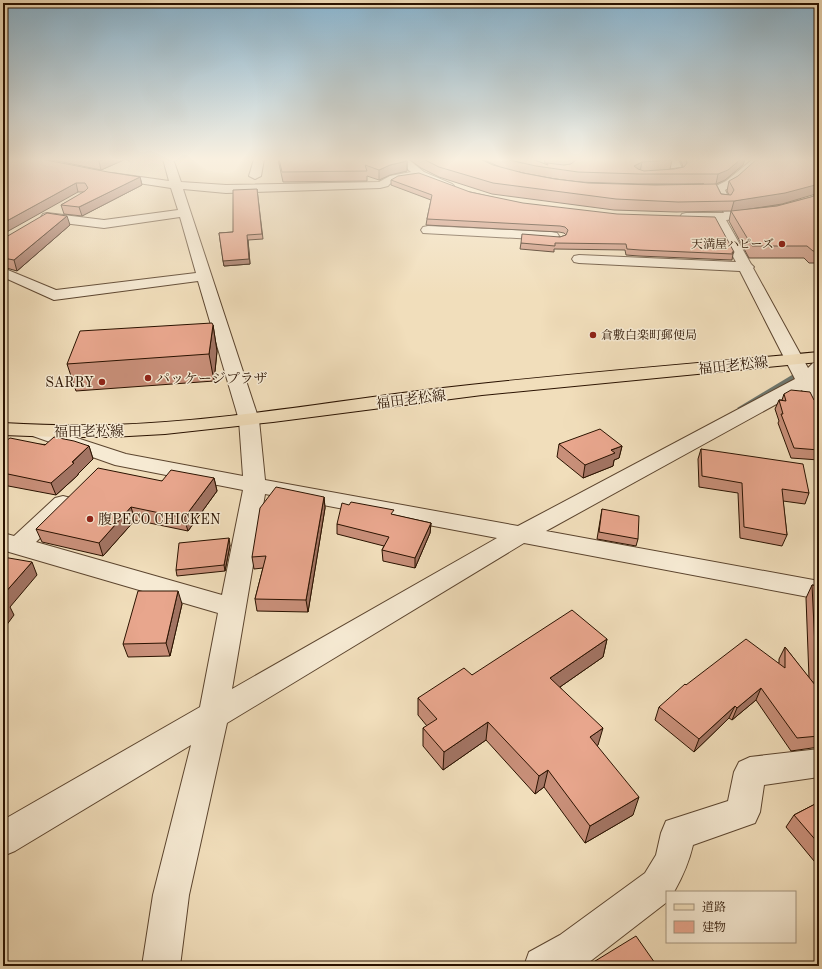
<svg xmlns="http://www.w3.org/2000/svg" width="822" height="969" viewBox="0 0 822 969" font-family="'Old Standard TT','Noto Serif JP',serif">
  <rect width="100%" height="100%" fill="#f1debb"/>
  <filter id="stains"><feTurbulence type="fractalNoise" baseFrequency=".005" numOctaves="4"/><feColorMatrix values="0 0 0 0 .2 0 0 0 0 .09 0 0 0 0 .02 0 0 0 .5 -.17"/></filter>
  <radialGradient id="worn" r=".72"><stop offset=".6" stop-color="#630" stop-opacity="0"/><stop offset="1" stop-color="#630" stop-opacity=".3"/></radialGradient>
  <g fill="none" stroke-linecap="round" stroke-linejoin="round">
    <!-- stream -->
    <polygon fill="#6e776e" fill-rule="evenodd" points="792,375 795,375 799,377 744,410 741,410 737,408"/>
    <defs>
      <g id="minor">
        <path d="M163 159H173L181 182 226 185 379 182 390 176 411 172 396 159H408L424 172 452 184 454 186 452 188 448 189C438 187 428 178 418 178 410 177 392 180 388 186L380 188 226 193 183 189 259 420 265 480 518 526 795 379 740 271 579 263 574 262 572 259 574 256 579 255 736 262 714 221H686L682 220 680 217 682 214 686 213H724L712 189 714 187 726 181 753 159H764L734 185 725 190 735 212 759 209 763 210 765 213 763 216 759 217 726 220 751 264 754 267 753 268 808 368 813 363 819 362V377L815 381 819 388V411L812 409 802 390 546 531 819 581V599L524 543 227 723 189 895 180 966H142L153 895 191 745 15 851 3 856V820L200 707 218 613 9 552 3 549V533L14 536 55 498 63 496 71 498 74 503 71 508 36 542 222 595 243 490 115 465 30 435 27 431 30 427 37 425 126 454 243 476 239 420 198 281 54 300 3 277V268L56 290 196 273 180 217 104 228 47 221 43 220 41 217 43 214 47 213 104 220 178 210 171 188 112 179 106 176 112 173 169 181ZM265 494 497 538 232 689Z"/>
        <polygon points="254,159 264,159 261,176 255,179 249,176"/>
        <polygon points="668,159 678,159 684,173 682,175 668,178 650,178 648,176 650,174 672,171"/>
        <polygon points="428,226 552,232 557,233 559,236 557,239 552,240 423,233 421,230 423,227"/>
        <path d="M819 749V777L764 785 760 812 755 823 693 845C689 862 683 876 674 892H667V902L588 963 581 966H524L529 952 560 935 645 873 656 855 661 833 666 821 728 801 734 772 739 762 750 757Z"/>
      </g>
      <path id="major" d="M819 352V362L482 395 273 422 165 434 111 437H57L3 435V423C39 425 74 426 110 425 218 422 326 402 434 389 562 374 691 364 819 352Z"/>
    </defs>
    <!-- minor casing -->
    <use href="#minor" stroke="#5c452f" stroke-width="2"/>
    <!-- major casing -->
    <use href="#major" stroke="#2a1200" stroke-width="2"/>
    <!-- minor -->
    <use href="#minor" fill="#f6ead3" fill-rule="evenodd"/>
    <!-- major -->
    <use href="#major" fill="#f1debb" fill-rule="evenodd"/>
  </g>
  <!-- wall -->
  <g fill="#c88f79" stroke="#2a1200" fill-rule="evenodd">
    <polygon points="3,159 140,177 142,185 82,216 64,214 61,205 85,192 78,192"/>
    <polygon points="48,159 126,159 101,170"/>
    <polygon points="278,159 407,161 407,171 390,175 379,180 367,176 367,181 283,182"/>
    <path d="M409 159H480L493 165 500 167 482 159H532L547 165V163H545L544 159H672V160L670 169 683 167 680 159H745L743 165 725 180 716 184 721 194 729 195 727 191 729 181 782 204 750 209 777 206 811 197 819 194V263H809L804 258H749L729 221 731 211 676 212 614 210 492 194 439 177 421 168ZM519 172 535 176 577 182 638 184H704L655 185 588 183 555 179 523 173Z"/>
    <polygon points="391,180 470,192 734,252 733,254 732,260 639,256 626,255 625,250 554,249 554,252 520,249 521,243 560,237 566,235 564,233 559,232 426,225 427,219 431,200 391,185"/>
    <polygon points="257,189 263,239 248,240 250,264 224,266 219,233 233,232"/>
    <polygon points="70,225 17,271 3,267 3,237"/>
    <polygon points="213,325 217,351 214,381 76,391 67,364"/>
    <polygon points="784,394 814,400 819,402 819,460 791,458 778,423 779,421 775,409 779,400 782,400"/>
    <polygon points="3,443 89,446 93,459 78,474 78,475 56,495 3,485"/>
    <polygon points="559,444 622,446 619,458 614,460 613,466 583,478 557,457"/>
    <polygon points="701,449 809,493 805,504 783,501 787,535 782,546 740,538 738,493 699,487 698,459"/>
    <polygon points="214,478 217,491 188,531 135,520 103,556 42,542 36,529 162,481"/>
    <polygon points="324,497 325,508 308,612 257,611 255,599 263,568 254,569 252,557"/>
    <polygon points="602,509 638,539 636,546 597,539"/>
    <polygon points="394,515 431,523 430,533 415,568 383,561 382,550 384,546 337,534 337,524"/>
    <polygon points="230,545 225,571 177,576 176,570"/>
    <polygon points="812,585 819,586 819,683 812,682 819,690 819,747 791,751 756,700 732,720 729,718 694,752 655,720 659,707 779,663 779,659 785,647 809,678 806,598"/>
    <polygon points="182,604 170,656 128,657 123,644"/>
    <polygon points="607,639 603,657 560,687 598,745 597,746 633,815 585,843 544,787 535,794 486,740 443,770 423,746 423,728 427,726 418,715 418,698 472,675"/>
    <polygon points="819,802 819,867 786,827 794,815"/>
  </g>
  <!-- shaded-wall -->
  <g fill="#a27463" stroke="#2a1200">
    <polygon points="105,159 126,159 101,170 99,161"/>
    <polygon points="741,159 745,159 743,165 725,180 716,184 718,174"/>
    <polygon points="407,161 407,171 390,175 379,180 379,170 390,165"/>
    <polygon points="642,162 640,172 634,166"/>
    <polygon points="140,177 142,185 82,216 79,207"/>
    <polygon points="76,183 78,192 3,234 3,223"/>
    <polygon points="819,184 819,193 782,204 731,212 734,201"/>
    <polygon points="67,216 70,225 17,271 14,260"/>
    <polygon points="248,240 250,264 224,266 223,261"/>
    <polygon points="213,325 217,351 214,381 209,354"/>
    <polygon points="89,446 93,459 78,474 78,475 56,495 51,483"/>
    <polygon points="622,446 619,458 614,460 613,466 583,478 585,465 611,450"/>
    <polygon points="214,478 217,491 188,531 184,518"/>
    <polygon points="324,497 325,508 308,612 306,600"/>
    <polygon points="131,507 135,520 103,556 99,543"/>
    <polygon points="431,523 430,533 415,568 415,558"/>
    <polygon points="229,538 230,545 225,571 224,565"/>
    <polygon points="32,562 37,575 10,607 14,615 3,630 3,595"/>
    <polygon points="178,591 182,604 170,656 166,643"/>
    <polygon points="607,639 603,657 547,696 550,678"/>
    <polygon points="761,688 756,700 732,720 737,708"/>
    <polygon points="735,706 729,718 694,752 699,739"/>
    <polygon points="488,722 486,740 443,770 444,752"/>
    <polygon points="603,728 598,745 586,755 590,737"/>
    <polygon points="548,770 544,787 535,794 539,776"/>
    <polygon points="639,797 633,815 585,843 590,826"/>
  </g>
  <!-- building -->
  <g fill="#e8a68d" stroke="#2a1200">
    <polygon points="3,159 41,159 108,172 140,177 79,207 61,205 85,191 88,188 85,183 76,183 3,223"/>
    <polygon points="87,159 105,159 99,161"/>
    <polygon points="279,159 311,160 311,159 404,159 407,161 390,165 379,170 365,165 367,171 282,172"/>
    <polygon points="423,159 480,159 493,165 523,173 555,179 588,183 655,185 716,184 721,194 731,195 734,190 729,181 738,176 757,159 819,159 819,184 785,193 734,201 678,202 616,199 493,183 439,167"/>
    <polygon points="505,159 532,159 548,165 547,163 564,165 571,164 576,160 574,159 672,159 672,160 642,162 634,166 638,169 644,171 674,169 684,167 687,163 686,159 741,159 728,170 718,174 640,174 578,172 536,166"/>
    <polygon points="419,173 470,192 523,203 617,214 715,217 734,252 732,252 733,254 640,250 627,249 626,244 555,243 555,246 521,243 522,234 560,237 566,235 568,230 565,227 560,226 427,219 432,195 391,180 398,176"/>
    <polygon points="257,189 262,234 247,235 249,259 223,261 219,233 233,232 233,190"/>
    <polygon points="819,194 819,251 813,251 807,246 752,246 731,211 777,206 811,197"/>
    <polygon points="47,213 67,216 14,260 3,258 3,237 6,237"/>
    <polygon points="212,323 213,325 209,354 67,364 80,331"/>
    <polygon points="791,390 810,392 814,400 819,402 819,450 794,448 781,414 783,414 779,400 786,401 784,394"/>
    <polygon points="600,429 622,446 611,450 615,453 585,465 559,444"/>
    <polygon points="54,437 74,441 89,446 72,462 74,463 51,483 3,473 3,443 10,438 45,445"/>
    <polygon points="701,449 803,464 809,493 782,489 787,535 744,527 742,483 702,476"/>
    <polygon points="98,468 162,481 171,470 214,478 184,518 131,507 99,543 36,529"/>
    <polygon points="276,487 324,497 306,600 255,599 266,556 252,557 260,508"/>
    <polygon points="351,502 394,510 391,514 431,523 415,558 382,550 389,537 337,524 342,503 349,505"/>
    <polygon points="602,509 639,516 638,539 599,532"/>
    <polygon points="229,538 224,565 176,570 179,543"/>
    <polygon points="3,557 32,562 3,595"/>
    <polygon points="812,585 819,586 819,668 816,668"/>
    <polygon points="138,591 178,591 166,643 123,644"/>
    <polygon points="3,601 8,602 3,608"/>
    <polygon points="572,610 607,639 550,678 603,728 590,737 639,797 590,826 548,770 539,776 488,722 444,752 423,728 437,719 418,698 464,668 472,675"/>
    <polygon points="746,639 785,668 785,647 819,690 819,736 797,738 761,688 737,708 735,706 699,739 659,707 685,684 686,685"/>
    <polygon points="819,802 819,844 794,815"/>
    <polygon points="636,936 657,966 587,966"/>
  </g>
  <!-- sky -->
  <linearGradient id="sky" x2="0" y2="1"><stop stop-color="#89b7d4"/><stop offset="0.54" stop-color="#f9f0e0"/><stop offset="1" stop-color="#f9f0e0" stop-opacity="0"/></linearGradient>
  <rect width="822" height="295" fill="url(#sky)"/>
  <!-- markers -->
  <g fill="#8f2418" stroke="#f6ead3" stroke-width="1.5">
    <circle cx="782" cy="244" r="4"/>
    <circle cx="593" cy="335" r="4"/>
    <circle cx="148" cy="378" r="4"/>
    <circle cx="102" cy="382" r="4"/>
    <circle cx="90" cy="519" r="4"/>
  </g>
  <g text-anchor="middle" stroke-width="3" stroke-linejoin="round" paint-order="stroke">
    <!-- far-poi labels -->
    <g font-size="12" fill="#2a1200" stroke="#f6ead3" text-anchor="end">
      <text x="774" y="248">天満屋ハピーズ</text>
      <text x="601" y="339" text-anchor="start">倉敷白楽町郵便局</text>
    </g>
    <!-- street labels -->
    <g font-size="14" fill="#2a1200" stroke="#f6ead3">
      <text transform="translate(733 365) rotate(-6)" y="5">福田老松線</text>
      <text transform="translate(411 399) rotate(-7)" y="5">福田老松線</text>
      <text transform="translate(89 431) rotate(-1)" y="5">福田老松線</text>
    </g>
    <!-- poi labels -->
    <g font-size="14" fill="#2a1200" stroke="#f6ead3" text-anchor="start">
      <text x="156" y="383">パッケージプラザ</text>
      <text x="94" y="387" text-anchor="end">SARRY</text>
      <text x="98" y="524">腹PECO CHICKEN</text>
    </g>
  </g>
  <!-- margin -->
  <rect width="822" height="969" fill="none" stroke="#f1debb" stroke-width="16"/>
  <rect x="4" y="4" width="814" height="961" fill="none" stroke="#2a1200" stroke-width="2"/>
  <rect x="8" y="8" width="806" height="953" fill="none" stroke="#2a1200"/>
  <!-- legend -->
  <rect x="666" y="891" width="130" height="52" fill="#f6ead3" stroke="#a4947f"/>
  <rect x="674" y="904" width="20" height="6" fill="#f1debb" stroke="#a4947f"/>
  <text x="702" y="911" font-size="12" fill="#2a1200">道路</text>
  <rect x="674" y="921" width="20" height="12" fill="#e8a68d" stroke="#a4947f"/>
  <text x="702" y="931" font-size="12" fill="#2a1200">建物</text>
  <rect width="100%" height="100%" filter="url(#stains)"/>
  <rect width="100%" height="100%" fill="url(#worn)"/>
</svg>
